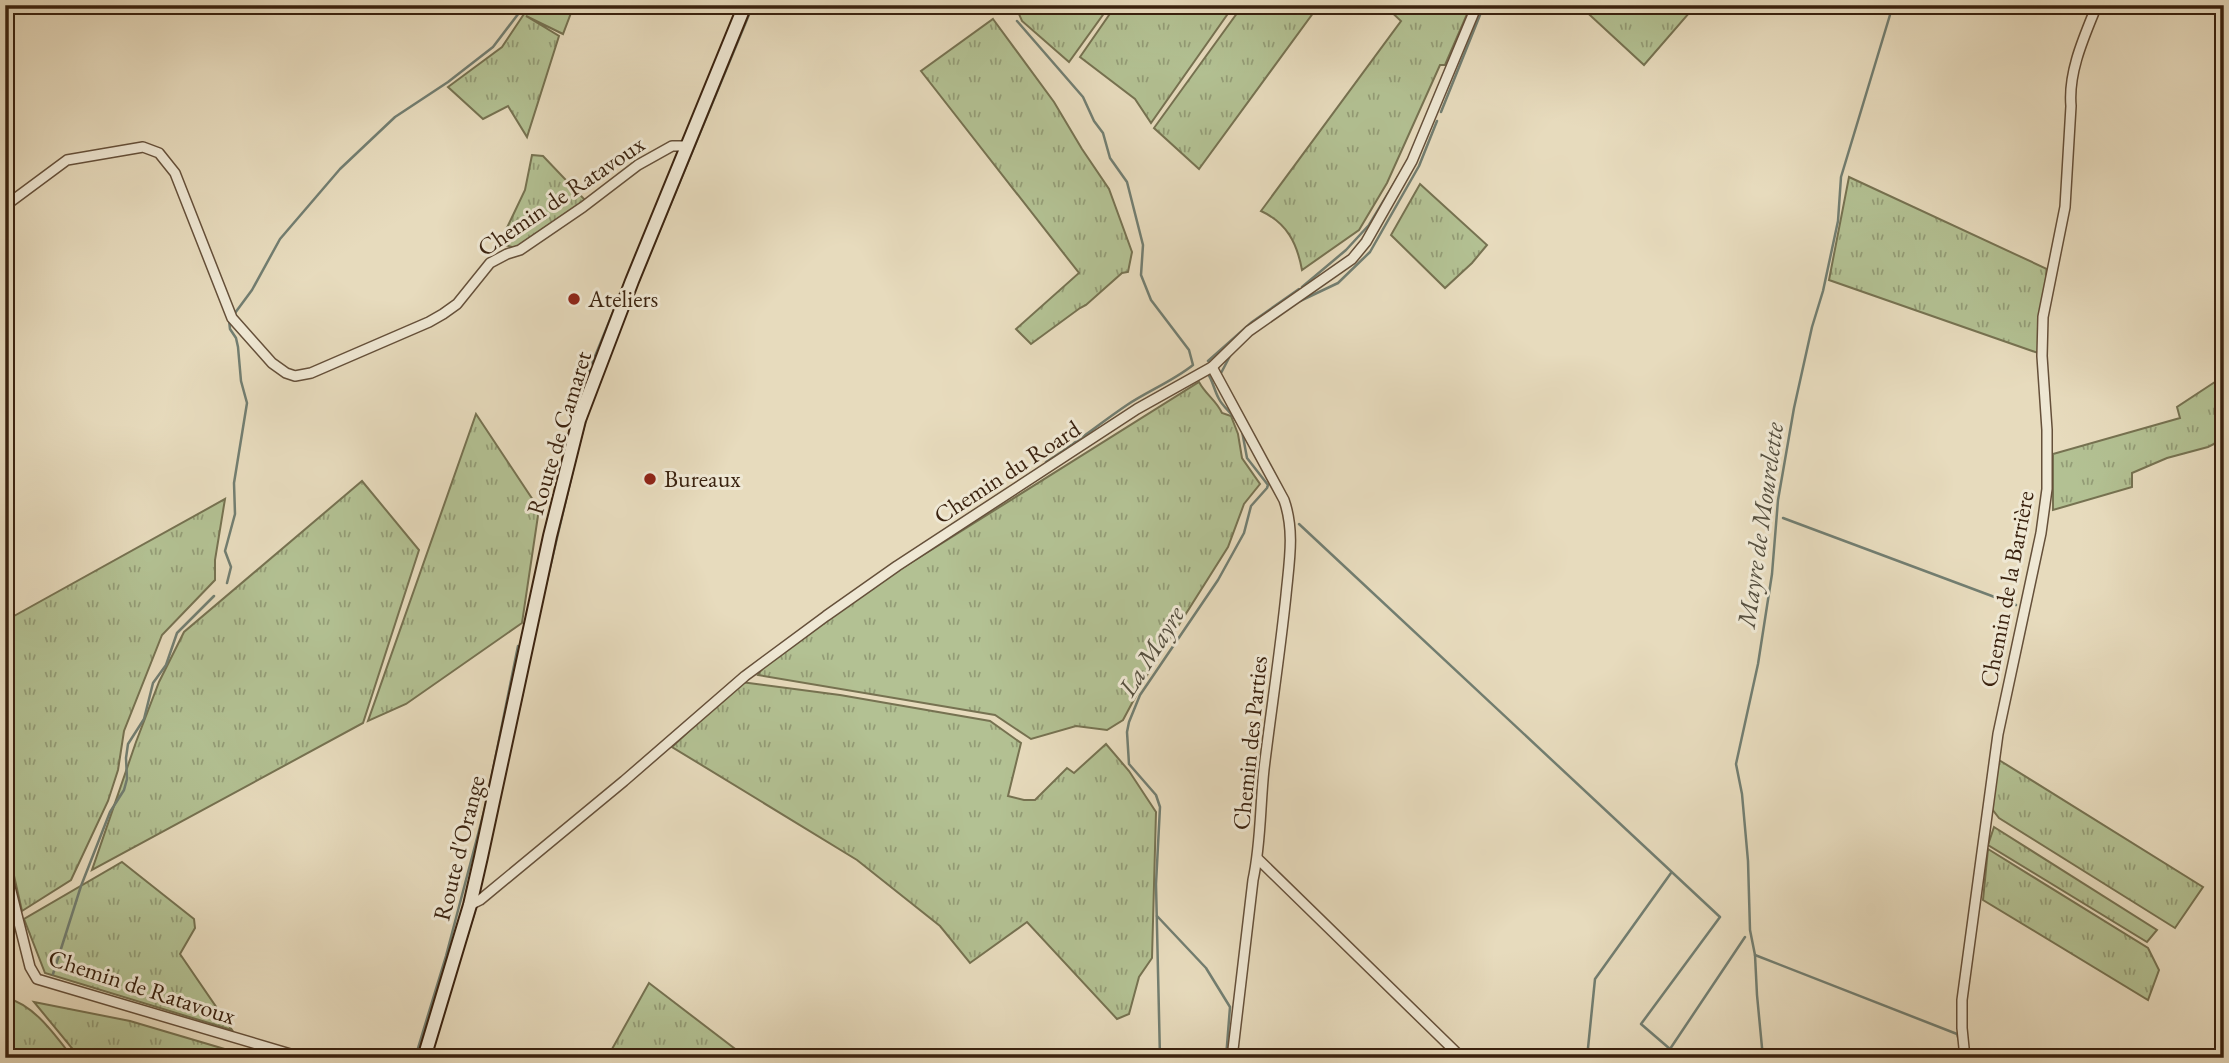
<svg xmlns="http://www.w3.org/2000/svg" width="2229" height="1063" viewBox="0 0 2229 1063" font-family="'EB Garamond',serif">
  <defs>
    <pattern id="grass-tufts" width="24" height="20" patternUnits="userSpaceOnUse" patternTransform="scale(1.75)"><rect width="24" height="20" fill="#b3c193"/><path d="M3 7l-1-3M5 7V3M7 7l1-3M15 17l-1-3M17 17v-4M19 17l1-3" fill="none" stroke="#939c76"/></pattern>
  </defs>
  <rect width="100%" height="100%" fill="#e7dbbd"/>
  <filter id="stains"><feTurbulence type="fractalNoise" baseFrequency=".00286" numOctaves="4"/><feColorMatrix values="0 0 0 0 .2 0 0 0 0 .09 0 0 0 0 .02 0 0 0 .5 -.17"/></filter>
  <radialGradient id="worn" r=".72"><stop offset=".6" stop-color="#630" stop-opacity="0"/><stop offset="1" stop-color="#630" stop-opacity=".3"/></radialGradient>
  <!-- grass -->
  <g fill="url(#grass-tufts)" stroke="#767251" stroke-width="2">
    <polygon points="530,5 574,5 563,34 526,16 559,36 527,137 508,106 483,119 448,87 502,47"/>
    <polygon points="1015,5 1110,5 1069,62 1022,21"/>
    <polygon points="1116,5 1234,5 1151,123 1135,99 1080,57"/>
    <polygon points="1243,5 1319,5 1199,169 1154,128"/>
    <path d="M1384 5H1471L1445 65H1440L1387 183 1359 230 1302 270C1297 243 1287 223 1261 211L1401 21Z"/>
    <polygon points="1579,5 1696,5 1695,11 1689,13 1644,65"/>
    <polygon points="993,19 1054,102 1082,149 1109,189 1132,252 1128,272 1122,273 1086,305 1080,308 1031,344 1016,329 1079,273 921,71"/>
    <polygon points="532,155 543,156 585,200 515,248 505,245 504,234 525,190"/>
    <polygon points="1849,177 2047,269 2038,353 1829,280"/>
    <polygon points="1420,184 1487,245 1472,263 1445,288 1391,235"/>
    <polygon points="2224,376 2224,439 2208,447 2167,458 2132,473 2132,487 2053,510 2053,454 2180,418 2177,407"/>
    <path d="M1199 382C1206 395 1216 400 1222 413L1231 416 1238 434 1242 458 1260 484 1244 504 1228 547 1146 677 1123 720 1107 730 1076 726 1031 739 995 715 758 675 764 665 888 577Z"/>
    <polygon points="476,414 539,509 522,623 406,704 368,721"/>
    <polygon points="362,481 419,550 363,723 92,870 136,742 159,682 184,632"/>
    <polygon points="225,499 215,560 215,580 162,635 124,731 118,770 108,801 71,880 22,911 5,836 5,621"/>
    <polygon points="741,682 840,695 990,721 1021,743 1008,796 1024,800 1035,800 1067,768 1074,773 1106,744 1129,771 1156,812 1152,958 1139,977 1129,1014 1117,1019 1027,922 970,963 940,926 857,860 672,747"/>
    <polygon points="1999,760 2203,887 2175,928 1999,818 1992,809"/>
    <polygon points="1994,827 2157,930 2147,942 1988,845"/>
    <polygon points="1988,849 2148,948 2159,970 2148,1000 1983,900"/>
    <polygon points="122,862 194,919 195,928 180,954 232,1030 45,973 24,919"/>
    <polygon points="649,983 747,1058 607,1058"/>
    <path d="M5 997C36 1006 54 1034 73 1058H5Z"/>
    <polygon points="34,1002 130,1021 228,1050 244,1058 80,1058"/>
  </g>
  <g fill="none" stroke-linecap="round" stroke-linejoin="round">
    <!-- stream -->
    <g stroke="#727e71" stroke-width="2.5">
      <polyline points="1009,5 1009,6"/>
      <path d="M1017 21 1083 97 1094 121 1103 133 1110 158 1127 182 1143 245 1141 275 1151 300 1189 350 1193 365C1173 381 1148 391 1127 405 1100 423 1074 445 1046 462"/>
      <polyline points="1441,112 1484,5"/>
      <polyline points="637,285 753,5"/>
      <polyline points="1302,287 1346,250 1369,225 1398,177"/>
      <polyline points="1300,301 1338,283 1370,252 1419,166 1437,121"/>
      <polyline points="235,313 252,290 280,239 340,169 395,117 448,82 493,47 525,5"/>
      <polyline points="1208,361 1252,322 1299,289"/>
      <polyline points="589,371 669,175"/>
      <path d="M1207 372C1213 381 1214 390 1219 399 1223 407 1232 413 1237 422"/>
      <polyline points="1220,375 1231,354"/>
      <polyline points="575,460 588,412"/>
      <polyline points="1783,518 2016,605"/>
      <polyline points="1299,524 1720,917 1641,1024 1670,1049 1745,937"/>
      <polyline points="227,583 231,567 225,551 235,514 234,483 247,403 241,381 238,347 236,338 230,329 229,320"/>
      <polyline points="544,593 573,470"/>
      <polyline points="509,754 523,692"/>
      <polyline points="1157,916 1206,968 1230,1007 1226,1058"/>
      <polyline points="467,937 475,911"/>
      <polyline points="1755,955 1957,1034 1960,1044"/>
      <polyline points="53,974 81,886 110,812 124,790 127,779 126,758 128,744 144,719 153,683 166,665 177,633 214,596"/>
      <polyline points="415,1058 446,956 486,804 518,646"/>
      <polyline points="1160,1058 1156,884 1160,807 1156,795 1129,764 1127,732 1129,722 1140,695 1218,580 1244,533 1251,506 1267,488 1268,485 1247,458 1242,431"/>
      <polyline points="1587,1058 1595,979 1671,873"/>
      <polyline points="1763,1058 1757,995 1755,955 1750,930 1748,861 1742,794 1736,764 1758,664 1772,574 1778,500 1794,408 1812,327 1823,291 1838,221 1841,177 1893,5"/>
    </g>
    <defs>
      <g id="street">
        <polyline points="5,206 67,160 143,147 159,153 175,173 232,318 272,363 286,373 295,376 311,373 429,322 443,314 457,304 490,263 507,254 520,250 583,207 638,165 672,146 688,146"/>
        <path d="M1212 367 1284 500C1295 531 1289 563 1286 595 1280 653 1271 711 1264 769 1260 806 1261 844 1253 880L1232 1058"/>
        <polyline points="1258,859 1462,1058"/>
        <polyline points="5,867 30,967 37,979 304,1058"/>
        <polyline points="470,905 480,900 624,781 745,676 826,616 897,566 1137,409 1212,367 1249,331 1352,259 1366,242 1412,161 1477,5"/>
        <path d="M1965 1058 1962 1028V1000L1998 734 2041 533 2047 489V430L2042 356 2043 317 2065 207 2071 106C2068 72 2084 37 2097 5"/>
      </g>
      <polyline id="secondary" points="424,1058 470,905 481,857 550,536 579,420 632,281 745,5"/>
    </defs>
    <!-- street casing -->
    <use href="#street" stroke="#65503a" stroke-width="12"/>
    <!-- secondary casing -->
    <use href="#secondary" stroke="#3a220f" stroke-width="16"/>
    <!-- street -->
    <use href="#street" stroke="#efe8d4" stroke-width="9"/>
    <!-- secondary -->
    <use href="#secondary" stroke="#efe8d4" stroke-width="12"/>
  </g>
  <!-- markers -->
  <g fill="#8f2418" stroke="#efe8d4" stroke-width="2.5">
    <circle cx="574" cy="299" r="7"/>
    <circle cx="650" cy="479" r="7"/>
  </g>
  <g text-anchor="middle" stroke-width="6" stroke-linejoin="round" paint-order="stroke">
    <!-- street labels -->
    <g font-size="24" fill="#3a220f" stroke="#efe8d4">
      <text transform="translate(561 196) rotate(-34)" y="8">Chemin de Ratavoux</text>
      <text transform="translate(559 433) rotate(-73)" y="8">Route de Camaret</text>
      <text transform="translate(1007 472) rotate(-33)" y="8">Chemin du Roard</text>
      <text transform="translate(2007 589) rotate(-79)" y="8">Chemin de la Barrière</text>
      <text transform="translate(1250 743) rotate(-84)" y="8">Chemin des Parties</text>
      <text transform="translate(459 848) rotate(-76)" y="8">Route d'Orange</text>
      <text transform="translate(142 987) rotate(18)" y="8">Chemin de Ratavoux</text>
    </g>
    <!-- poi labels -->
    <g font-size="24" fill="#3a220f" stroke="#efe8d4" text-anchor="start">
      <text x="588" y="307">Ateliers</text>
      <text x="664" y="487">Bureaux</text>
    </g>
    <!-- water labels -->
    <g font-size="26" font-style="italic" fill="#565040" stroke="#efe8d4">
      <text transform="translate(1760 525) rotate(-82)" y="9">Mayre de Mourelette</text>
      <text transform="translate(1151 651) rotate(-58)" y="9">La Mayre</text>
    </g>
  </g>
  <!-- margin -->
  <rect width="2229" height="1063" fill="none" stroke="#e7dbbd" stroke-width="28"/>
  <rect x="7" y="7" width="2215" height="1049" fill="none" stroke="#3a220f" stroke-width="3.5"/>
  <rect x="14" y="14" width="2201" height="1035" fill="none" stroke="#3a220f" stroke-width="2"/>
  <rect width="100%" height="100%" filter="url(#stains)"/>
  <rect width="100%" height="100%" fill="url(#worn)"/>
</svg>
